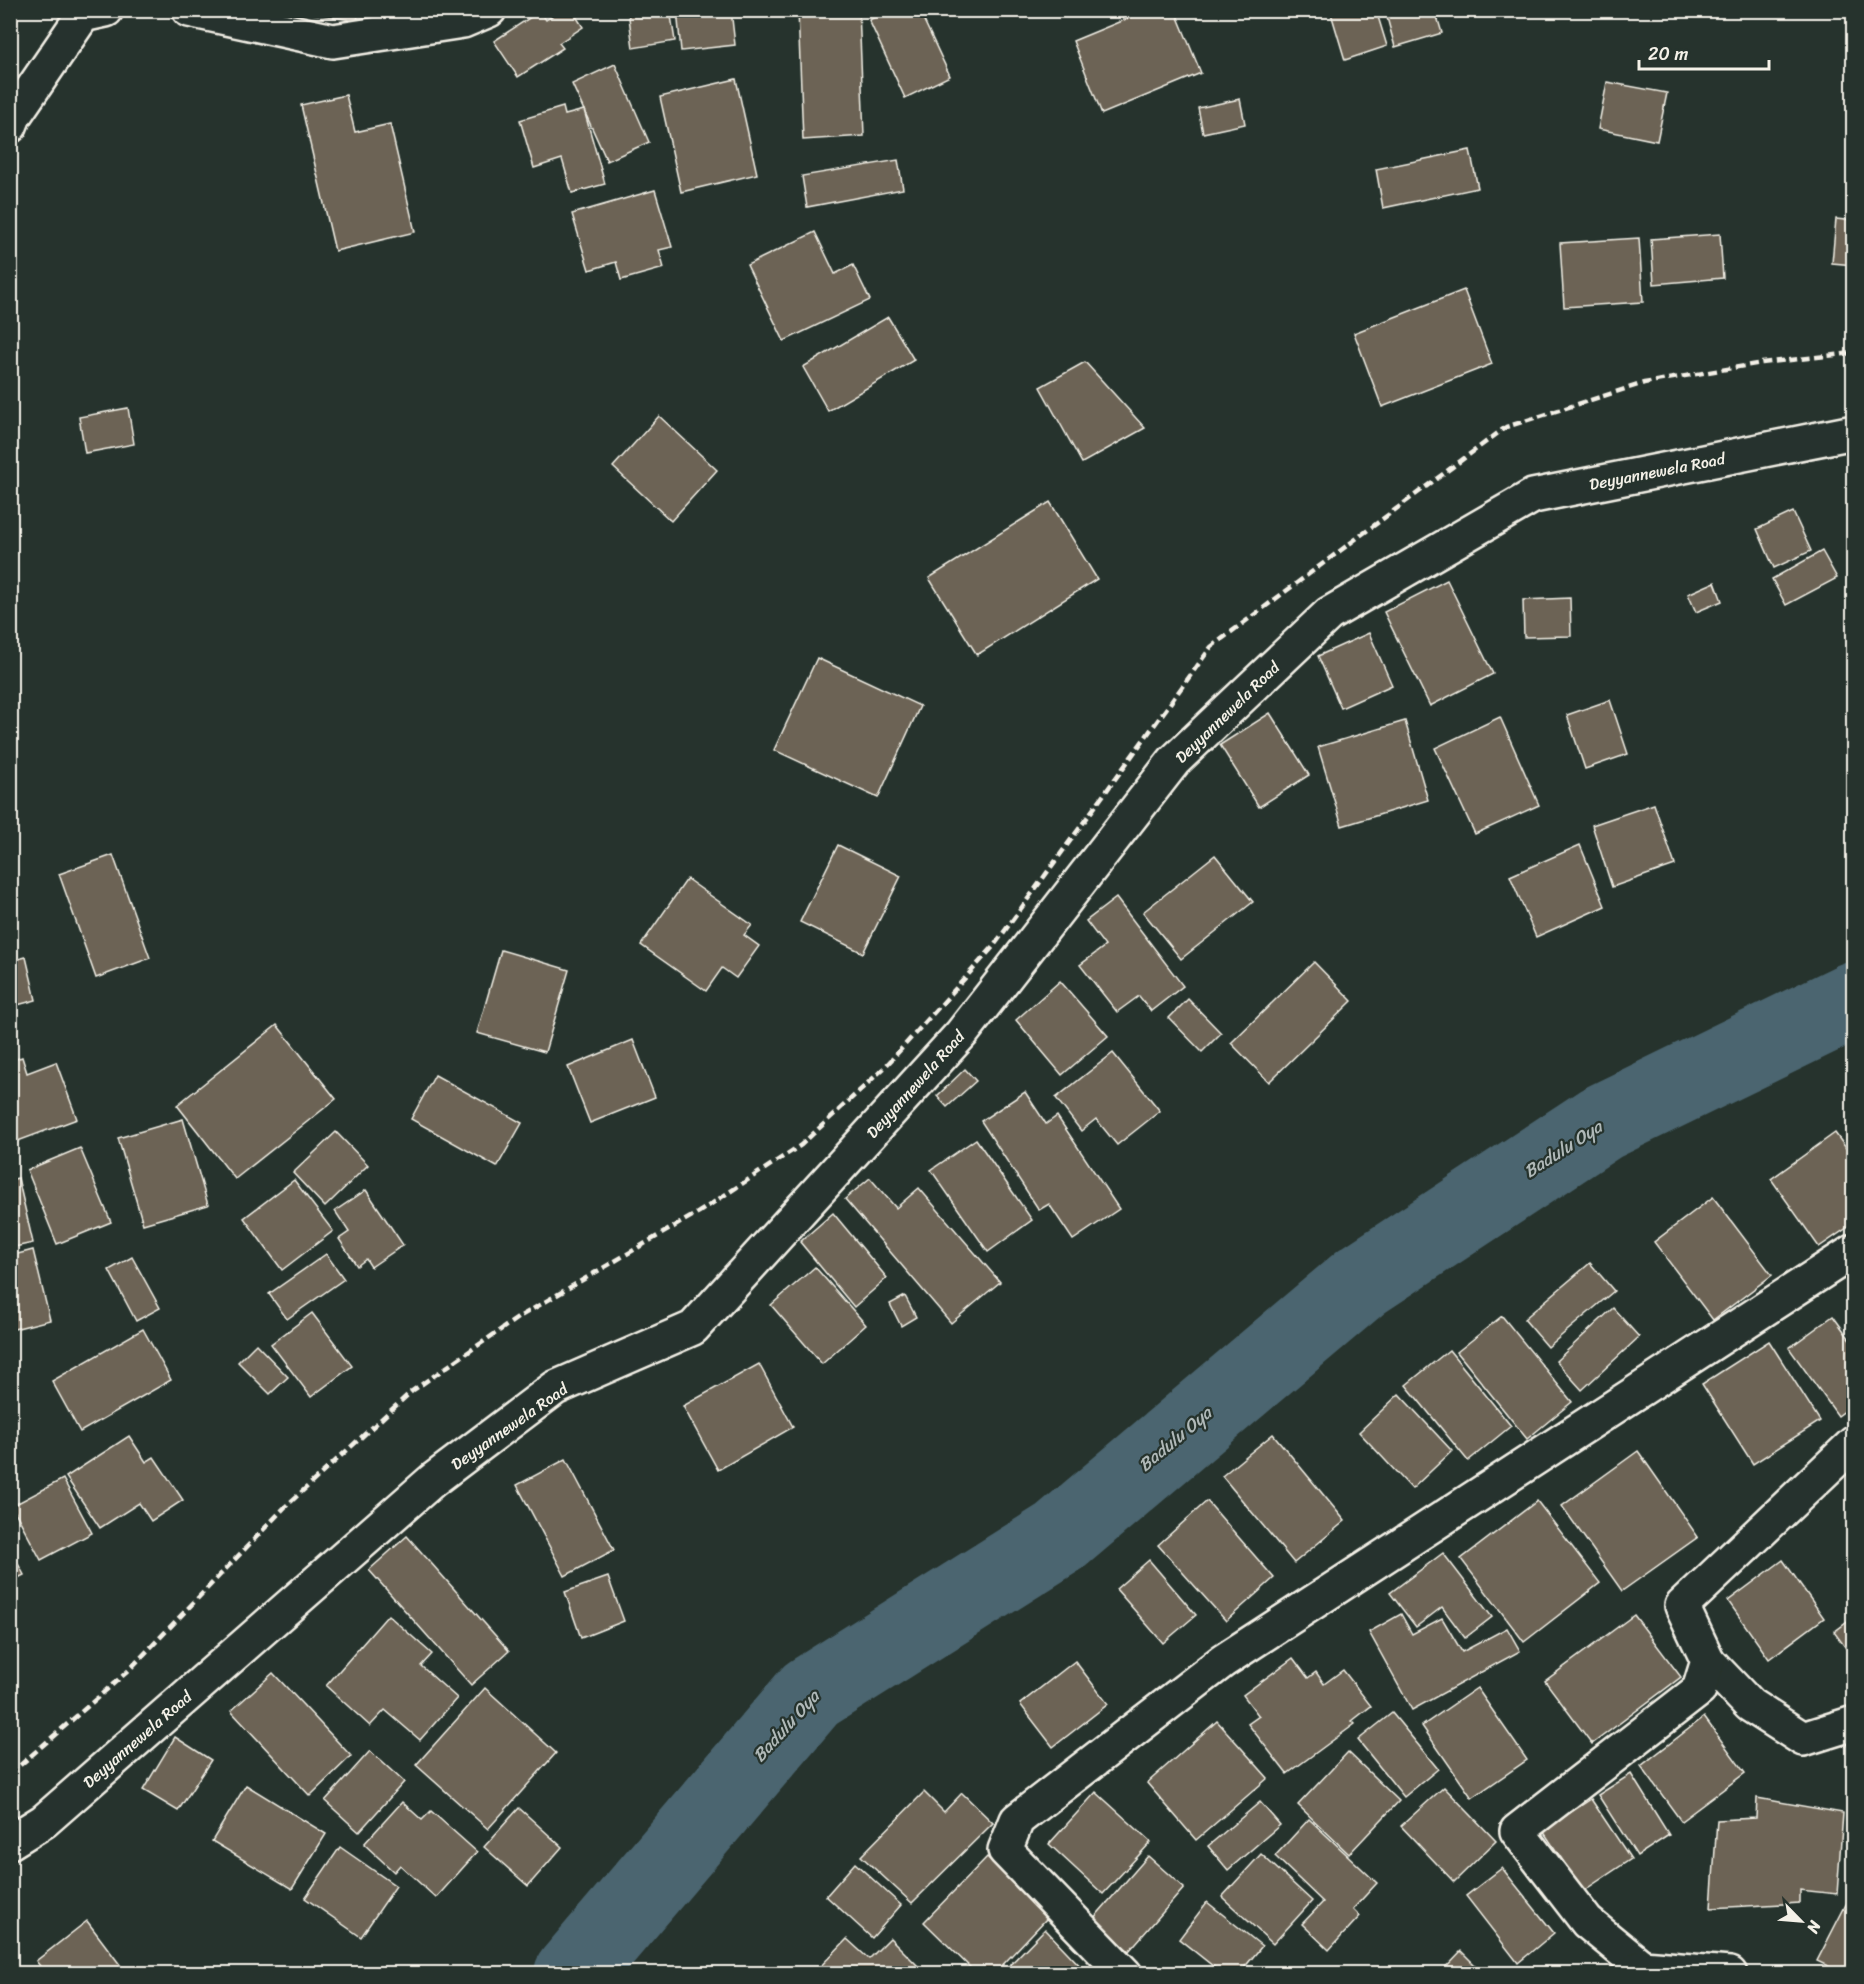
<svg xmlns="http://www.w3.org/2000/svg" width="1864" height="1984" viewBox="0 0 1864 1984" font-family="Sriracha,sans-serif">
  <rect width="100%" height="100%" fill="#26332d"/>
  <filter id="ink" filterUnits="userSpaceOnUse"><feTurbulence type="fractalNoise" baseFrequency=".0167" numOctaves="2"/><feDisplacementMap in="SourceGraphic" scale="12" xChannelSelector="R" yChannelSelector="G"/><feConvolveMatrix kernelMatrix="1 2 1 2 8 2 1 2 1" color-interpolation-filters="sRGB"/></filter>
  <g filter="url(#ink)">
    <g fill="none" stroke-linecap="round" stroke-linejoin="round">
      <!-- river -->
      <polyline stroke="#4b6570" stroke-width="78" points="573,1974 811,1694 1060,1537 1362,1281 1601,1123 1854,1000"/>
    </g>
    <!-- building -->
    <g fill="#6c6454" stroke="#f4f1e8" stroke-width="1.5">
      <polygon points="310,10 359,10 357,21 309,13"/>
      <polygon points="561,10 572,10 583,27 559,43 563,48 518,77 494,41 540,11 546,20"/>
      <polygon points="628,10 670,10 675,41 633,48"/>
      <polygon points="677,10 731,10 735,45 681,51"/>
      <polygon points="798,10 859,10 864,136 803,140"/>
      <polygon points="890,10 919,10 950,76 905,98 869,20"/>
      <polygon points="1148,10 1175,10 1201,73 1102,114 1073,41"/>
      <polygon points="1330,10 1376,10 1387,46 1345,60"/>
      <polygon points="1385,10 1435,10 1442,33 1395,47"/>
      <polygon points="615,64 649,142 607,161 572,84"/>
      <polygon points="736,79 757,174 681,192 660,97"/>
      <polygon points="1607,82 1667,93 1657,141 1598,129"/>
      <polygon points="346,95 355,132 390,124 415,232 335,251 301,105"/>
      <polygon points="1240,99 1245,124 1203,133 1198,108"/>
      <polygon points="563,107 565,115 584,110 605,184 572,193 562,159 534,168 520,120"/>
      <polygon points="1470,150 1478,188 1383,208 1376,169"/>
      <polygon points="898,160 903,189 807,207 802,176"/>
      <polygon points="655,190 672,247 659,250 664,268 621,280 616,262 589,270 572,214"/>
      <polygon points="1836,219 1854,221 1854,265 1832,263"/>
      <polygon points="815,232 835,274 853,265 870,300 784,341 747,265"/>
      <polygon points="1720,234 1723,278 1654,284 1651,239"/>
      <polygon points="1639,238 1643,302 1564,307 1560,243"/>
      <polygon points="1464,290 1492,364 1382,407 1354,333"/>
      <polygon points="888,317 914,360 828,411 803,367"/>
      <polygon points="1085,362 1145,428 1082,463 1040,387"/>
      <polygon points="128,408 134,444 85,453 79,417"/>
      <polygon points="659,416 717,470 671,521 613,467"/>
      <polygon points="1050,502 1097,579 977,655 929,578"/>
      <polygon points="1793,512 1811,551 1774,568 1757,529"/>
      <polygon points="1822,551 1837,578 1786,605 1772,579"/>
      <polygon points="1447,580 1493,674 1430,706 1384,612"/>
      <polygon points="1715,582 1722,601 1696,612 1688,594"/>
      <polygon points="1570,598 1571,636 1524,637 1523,600"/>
      <polygon points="1369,633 1392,685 1341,708 1318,656"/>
      <polygon points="817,658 920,706 878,798 774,750"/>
      <polygon points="1610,700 1628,754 1585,769 1567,715"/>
      <polygon points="1270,713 1309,775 1259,807 1220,745"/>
      <polygon points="1500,717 1539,805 1475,834 1435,748"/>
      <polygon points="1405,721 1428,800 1342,826 1318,747"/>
      <polygon points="1654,804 1675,865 1612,887 1592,825"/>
      <polygon points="838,845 901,876 863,953 800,922"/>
      <polygon points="1580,845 1605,906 1536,937 1510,876"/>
      <polygon points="113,855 150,958 96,978 59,874"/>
      <polygon points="1215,855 1253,902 1181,959 1143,912"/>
      <polygon points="687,879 752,925 744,935 759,946 736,978 722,968 706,991 641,945"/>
      <polygon points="1116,898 1183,986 1151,1011 1139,996 1117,1012 1080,965 1105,946 1086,921"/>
      <polygon points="501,950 569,970 545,1052 477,1033"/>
      <polygon points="26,957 36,1000 10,1007 10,961"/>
      <polygon points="1314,962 1352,1001 1269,1082 1231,1043"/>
      <polygon points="1060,981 1108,1036 1062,1075 1016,1020"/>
      <polygon points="1188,999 1221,1033 1202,1052 1169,1018"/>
      <polygon points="277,1025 336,1099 235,1179 177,1105"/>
      <polygon points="633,1040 655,1097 590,1123 568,1067"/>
      <polygon points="1113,1053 1160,1111 1117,1145 1096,1119 1081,1131 1056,1098"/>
      <polygon points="22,1057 27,1073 56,1062 77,1119 10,1144 10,1061"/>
      <polygon points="965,1069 976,1081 947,1107 937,1096"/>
      <polygon points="435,1075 522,1123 497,1167 411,1119"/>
      <polygon points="1025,1092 1046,1124 1057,1116 1119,1209 1073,1240 1049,1204 1039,1210 981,1121"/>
      <polygon points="183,1119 208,1205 143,1224 118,1138"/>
      <polygon points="336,1132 368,1165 325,1207 293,1173"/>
      <polygon points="1835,1133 1854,1159 1854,1223 1819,1247 1771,1179"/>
      <polygon points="976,1139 1032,1220 988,1252 931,1170"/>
      <polygon points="80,1148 111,1222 57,1244 27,1170"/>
      <polygon points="18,1178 33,1243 10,1248 10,1180"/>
      <polygon points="870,1178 896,1208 919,1188 1000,1282 951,1323 845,1199"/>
      <polygon points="294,1180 333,1231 282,1270 244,1218"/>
      <polygon points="366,1190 403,1245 371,1267 366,1259 357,1266 339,1239 349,1232 335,1211"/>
      <polygon points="1713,1197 1772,1275 1713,1320 1654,1242"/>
      <polygon points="833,1213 887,1278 854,1307 800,1242"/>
      <polygon points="33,1250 50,1320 10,1330 10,1256"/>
      <polygon points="326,1254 344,1279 287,1319 269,1294"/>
      <polygon points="132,1257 160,1308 136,1321 109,1270"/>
      <polygon points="1590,1263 1614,1291 1548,1347 1524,1319"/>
      <polygon points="815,1267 866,1325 822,1364 771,1305"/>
      <polygon points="905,1296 916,1317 901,1326 890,1304"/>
      <polygon points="1613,1308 1639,1337 1582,1390 1556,1361"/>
      <polygon points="312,1313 352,1366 311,1397 271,1344"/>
      <polygon points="1502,1316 1572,1402 1527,1439 1457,1352"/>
      <polygon points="1833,1316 1854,1345 1854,1404 1838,1416 1789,1348"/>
      <polygon points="143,1329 171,1380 80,1432 52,1381"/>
      <polygon points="1769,1341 1820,1421 1753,1464 1702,1384"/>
      <polygon points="256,1344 288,1377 270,1394 238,1362"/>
      <polygon points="1449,1350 1511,1426 1468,1461 1406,1385"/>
      <polygon points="759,1364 793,1427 718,1470 683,1406"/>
      <polygon points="1399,1394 1452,1451 1412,1489 1359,1432"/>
      <polygon points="1273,1434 1345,1521 1294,1563 1222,1476"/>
      <polygon points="129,1436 146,1462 154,1457 183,1500 151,1521 139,1503 100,1528 66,1477"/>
      <polygon points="1638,1451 1698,1537 1622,1591 1562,1506"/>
      <polygon points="566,1459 614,1550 565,1576 517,1485"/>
      <polygon points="63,1479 92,1533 41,1560 12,1506"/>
      <polygon points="1207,1501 1274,1578 1226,1621 1158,1545"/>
      <polygon points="1537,1501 1600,1583 1524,1642 1461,1559"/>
      <polygon points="407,1536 509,1651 471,1685 369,1570"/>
      <polygon points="10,1549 24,1575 10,1582"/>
      <polygon points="1443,1553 1492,1617 1465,1638 1442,1607 1416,1627 1390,1593"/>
      <polygon points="1149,1560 1196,1615 1163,1643 1116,1589"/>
      <polygon points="1783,1560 1824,1618 1769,1659 1728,1601"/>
      <polygon points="608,1577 624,1621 581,1638 565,1592"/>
      <polygon points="1401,1614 1412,1634 1442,1618 1462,1652 1507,1628 1520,1651 1412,1710 1369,1632"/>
      <polygon points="388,1615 432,1654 421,1666 457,1698 420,1740 385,1710 370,1726 326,1686"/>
      <polygon points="1634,1615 1681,1677 1592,1744 1545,1681"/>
      <polygon points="1854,1617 1854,1659 1834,1632"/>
      <polygon points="1293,1658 1308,1678 1316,1672 1324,1684 1343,1670 1371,1706 1352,1721 1355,1724 1287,1774 1248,1724 1259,1716 1243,1695"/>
      <polygon points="1075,1661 1108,1704 1053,1747 1020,1704"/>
      <polygon points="273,1673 351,1756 310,1796 231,1711"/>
      <polygon points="485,1688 556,1753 488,1829 416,1765"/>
      <polygon points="1477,1688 1527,1760 1472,1798 1422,1726"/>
      <polygon points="1392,1713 1438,1769 1404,1797 1358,1740"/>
      <polygon points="1704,1717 1745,1773 1681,1821 1641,1766"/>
      <polygon points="1217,1721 1268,1778 1196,1840 1147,1783"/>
      <polygon points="175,1737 211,1760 178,1811 143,1790"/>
      <polygon points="370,1751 404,1782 359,1832 325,1801"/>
      <polygon points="1348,1752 1399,1801 1349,1854 1298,1805"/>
      <polygon points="1631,1774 1669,1835 1637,1856 1598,1795"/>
      <polygon points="246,1785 326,1834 292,1889 212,1841"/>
      <polygon points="1444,1787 1496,1841 1454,1882 1401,1826"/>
      <polygon points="924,1792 944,1812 962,1793 993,1823 912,1903 861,1856"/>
      <polygon points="1096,1792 1151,1842 1103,1894 1049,1844"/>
      <polygon points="1757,1798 1843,1813 1837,1894 1800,1890 1800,1903 1711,1908 1717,1820 1756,1818"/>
      <polygon points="1591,1799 1631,1859 1583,1891 1543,1831"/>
      <polygon points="402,1802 422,1820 431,1811 477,1852 436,1898 400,1865 394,1872 364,1844"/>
      <polygon points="1260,1802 1280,1825 1228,1870 1208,1846"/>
      <polygon points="519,1808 562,1847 528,1886 484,1847"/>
      <polygon points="1309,1819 1377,1883 1353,1909 1360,1916 1329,1950 1302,1924 1323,1902 1275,1856"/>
      <polygon points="340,1847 396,1886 361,1937 305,1898"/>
      <polygon points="1261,1854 1312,1901 1273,1944 1222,1897"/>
      <polygon points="1148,1856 1184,1888 1129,1951 1093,1919"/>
      <polygon points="987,1857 1048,1917 994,1974 977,1974 924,1922"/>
      <polygon points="855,1863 901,1905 872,1938 826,1896"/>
      <polygon points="1502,1868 1554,1933 1518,1963 1466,1896"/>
      <polygon points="1854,1889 1854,1974 1845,1974 1817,1961"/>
      <polygon points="1207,1902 1262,1946 1239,1974 1223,1974 1179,1939"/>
      <polygon points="87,1921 127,1974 46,1974 36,1961"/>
      <polygon points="1045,1929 1088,1974 1001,1974"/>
      <polygon points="890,1938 926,1974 813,1974 847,1939 869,1959"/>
      <polygon points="1461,1951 1484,1974 1439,1974"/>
    </g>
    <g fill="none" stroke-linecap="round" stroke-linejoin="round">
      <defs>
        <g id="minor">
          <polyline points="1708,1661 1750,1705 1803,1739 1854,1723"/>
          <polyline points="1642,1967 1587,1922 1517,1831 1699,1690 1708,1661 1682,1606 1854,1443"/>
          <polyline points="1125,1974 1005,1850 1017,1820 1223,1661 1854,1251"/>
          <polyline points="1630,1974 1642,1967 1730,1974"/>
        </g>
        <g id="tertiary">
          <polyline points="189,10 333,41 463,21 489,10"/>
          <polyline points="10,126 14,116 83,15 106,10"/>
          <polyline points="10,1842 44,1821 433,1480 555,1388 693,1328 962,1033 1174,761 1329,614 1533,496 1854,432"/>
        </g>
      </defs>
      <!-- minor casing -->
      <use href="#minor" stroke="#f4f1e8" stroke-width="38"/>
      <!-- tertiary casing -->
      <use href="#tertiary" stroke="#f4f1e8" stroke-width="38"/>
      <!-- minor -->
      <use href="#minor" stroke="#26332d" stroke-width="33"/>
      <!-- tertiary -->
      <use href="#tertiary" stroke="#26332d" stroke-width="33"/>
      <!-- rail -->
      <polyline stroke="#f4f1e8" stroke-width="4.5" stroke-dasharray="9 4.5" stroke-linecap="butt" points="10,1774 127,1672 285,1507 412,1391 519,1317 699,1212 801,1145 884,1068 993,947 1211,647 1506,427 1644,383 1762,363 1854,353"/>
    </g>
  </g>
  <g text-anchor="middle" stroke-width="4.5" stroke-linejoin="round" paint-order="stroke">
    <!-- street labels -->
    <g font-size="16" fill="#f4f1e8" stroke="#26332d">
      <text transform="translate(1657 471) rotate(-11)" y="6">Deyyannewela Road</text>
      <text transform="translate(1227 712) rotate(-44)" y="6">Deyyannewela Road</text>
      <text transform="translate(915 1084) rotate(-48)" y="6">Deyyannewela Road</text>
      <text transform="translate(509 1426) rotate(-35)" y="6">Deyyannewela Road</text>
      <text transform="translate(137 1739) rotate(-41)" y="6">Deyyannewela Road</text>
    </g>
    <!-- water labels -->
    <g font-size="18" font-style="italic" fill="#b0b9b8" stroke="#26332d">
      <text transform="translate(1563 1149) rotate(-33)" y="6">Badulu Oya</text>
      <text transform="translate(1175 1439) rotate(-40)" y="6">Badulu Oya</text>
      <text transform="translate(786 1726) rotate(-48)" y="6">Badulu Oya</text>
    </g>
  </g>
  <!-- margin -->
  <rect width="1864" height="1984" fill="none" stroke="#26332d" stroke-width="36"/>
  <rect x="18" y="18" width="1828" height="1948" fill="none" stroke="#f4f1e8" stroke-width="2" filter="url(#ink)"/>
  <!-- north arrow -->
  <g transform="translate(1801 1921) rotate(115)" stroke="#26332d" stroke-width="4.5" paint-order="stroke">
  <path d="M0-4.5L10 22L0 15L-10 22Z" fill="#f4f1e8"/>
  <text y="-9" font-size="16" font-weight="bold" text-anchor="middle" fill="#f4f1e8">N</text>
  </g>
  <!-- scale -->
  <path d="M1639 60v9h130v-9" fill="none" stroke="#f4f1e8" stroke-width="3"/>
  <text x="1648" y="60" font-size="18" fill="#f4f1e8" stroke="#26332d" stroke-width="4.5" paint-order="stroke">20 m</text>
</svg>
